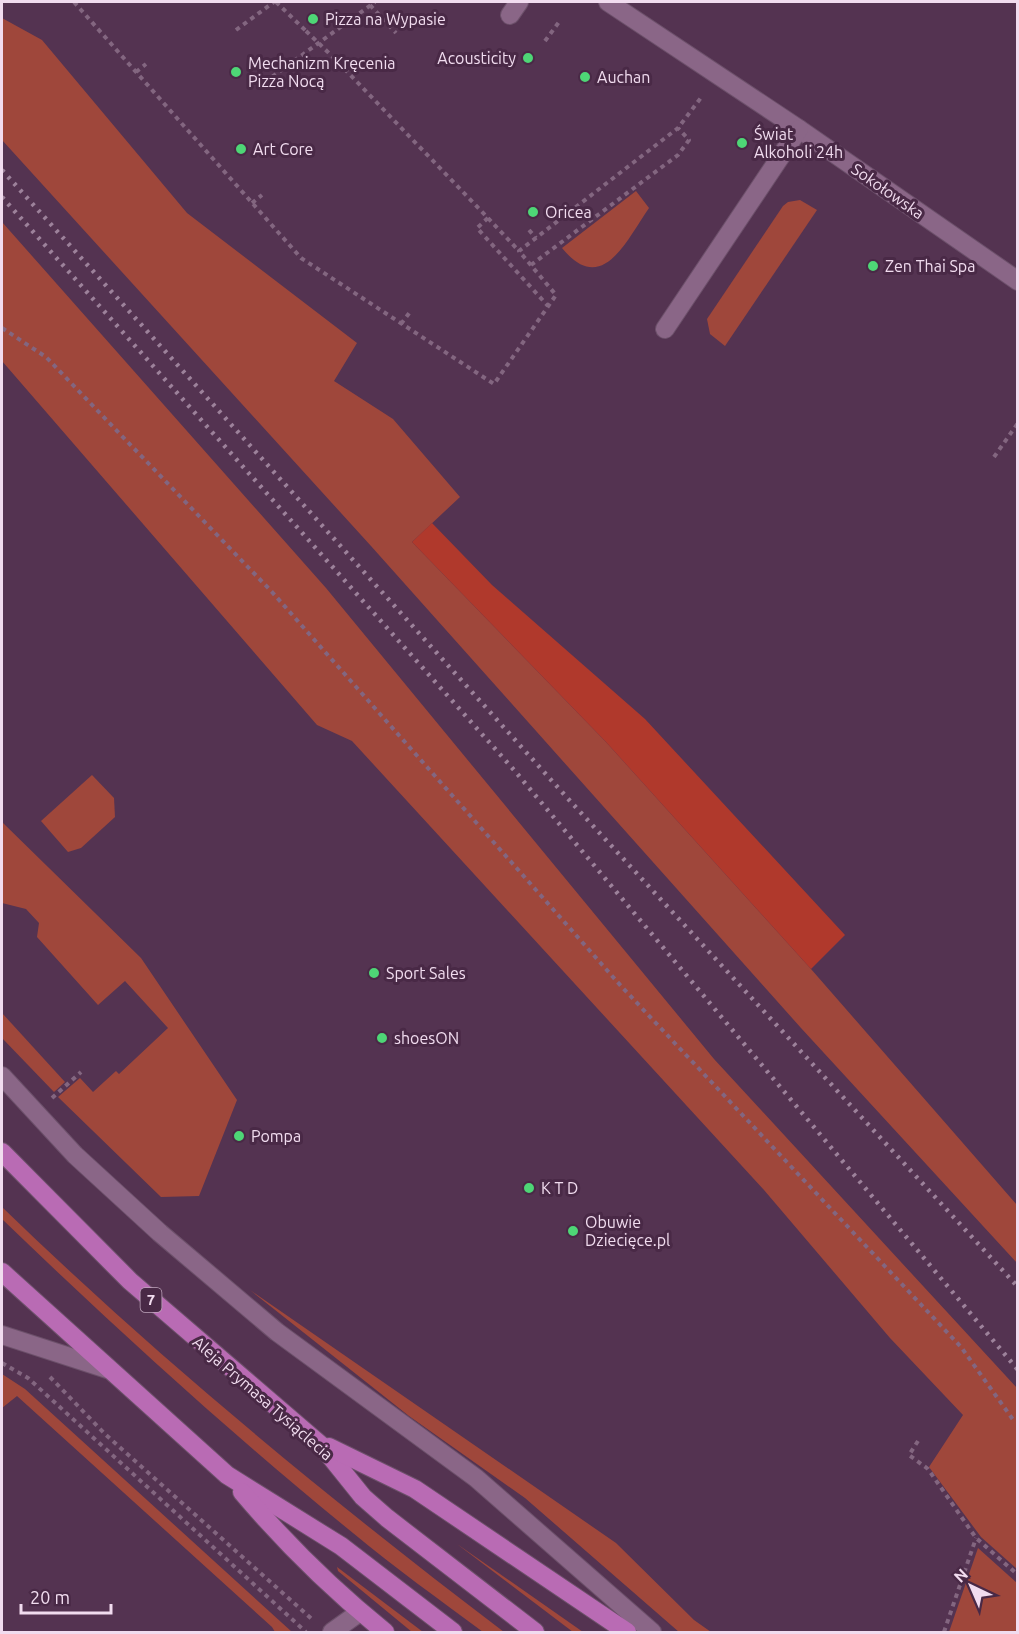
<svg xmlns="http://www.w3.org/2000/svg" width="1019" height="1634" viewBox="0 0 1019 1634" font-family="Ubuntu,sans-serif">
  <rect width="100%" height="100%" fill="#543351"/>
  <!-- green -->
  <g fill="#9f473b">
    <polygon points="2,18 42,40 187,213 357,343 334,381 393,419 460,497 412,542 606,742 811,969 1017,1205 1017,1263 801,1028 371,546 2,140"/>
    <path d="M636 191 649 208C626 241 602 297 562 248Z"/>
    <polygon points="800,200 817,210 725,346 710,334 707,319 783,206 788,202"/>
    <polygon points="2,222 326,588 714,1059 1017,1388 1017,1569 981,1537 929,1467 963,1415 890,1338 764,1190 352,741 317,725 2,361"/>
    <polygon points="92,775 114,798 115,817 81,848 68,852 41,821"/>
    <polygon points="2,822 141,958 237,1100 199,1196 161,1197 58,1097 80,1078 93,1092 116,1071 119,1074 168,1028 125,981 98,1005 37,937 39,923 26,909 2,903"/>
    <polygon points="2,1013 65,1082 54,1092 2,1038"/>
    <path d="M2 1207C160 1360 329 1499 504 1632H483C440 1600 395 1568 353 1533 231 1434 115 1328 2 1219Z"/>
    <polygon points="250,1290 616,1543 694,1620 711,1632 679,1632 525,1498 409,1416"/>
    <polygon points="2,1374 25,1389 292,1632 275,1632 272,1627 17,1396 2,1408"/>
    <polygon points="457,1544 583,1632 573,1632"/>
    <polygon points="978,1548 1017,1583 1017,1632 949,1632"/>
    <polygon points="337,1567 423,1632 412,1632 338,1571"/>
  </g>
  <!-- forest -->
  <polygon fill="#b0392c" points="432,523 492,585 645,719 845,935 811,969 606,742 412,542"/>
  <g fill="none" stroke-linecap="round" stroke-linejoin="round">
    <defs>
      <g id="minor">
        <polyline points="608,2 799,129 1018,281"/>
        <polyline points="510,15 519,2"/>
        <polyline points="665,329 799,129"/>
        <polyline points="2,1076 75,1155 160,1233 277,1332 476,1478 652,1632"/>
        <polyline points="2,1335 107,1369"/>
        <polyline points="332,1632 360,1612"/>
      </g>
      <g id="major">
        <polyline points="2,1152 130,1281 322,1446 363,1497 387,1518 535,1632"/>
        <polyline points="2,1272 227,1475 341,1546 453,1632"/>
        <polyline points="329,1447 415,1489 627,1632"/>
        <path d="M242 1492C286 1544 333 1590 385 1632"/>
      </g>
    </defs>
    <!-- minor casing -->
    <use href="#minor" stroke="#6c506a" stroke-width="20"/>
    <!-- major casing -->
    <use href="#major" stroke="#6c506a" stroke-width="20"/>
    <!-- path -->
    <g stroke="#836680" stroke-width="4" stroke-dasharray="4.5 4.5" stroke-linecap="butt">
      <polyline points="74,2 301,258 494,384 556,295 519,251 678,128 703,95"/>
      <polyline points="276,2 306,31"/>
      <polyline points="370,5 396,33"/>
      <polyline points="236,30 274,2"/>
      <polyline points="545,41 559,22"/>
      <polyline points="332,56 488,218 477,228 548,306"/>
      <polyline points="136,72 146,64"/>
      <polyline points="265,82 375,2"/>
      <polyline points="252,203 262,195"/>
      <polyline points="488,218 519,251"/>
      <polyline points="529,230 536,238"/>
      <polyline points="531,265 678,155 689,140 678,128"/>
      <polyline points="401,324 410,312"/>
      <polyline points="2,328 46,357 272,592 621,986 961,1347 1014,1421"/>
      <polyline points="994,457 1018,423"/>
      <polyline points="52,1098 81,1072"/>
      <polyline points="2,1363 28,1378 306,1632"/>
      <polyline points="50,1377 105,1434 313,1620"/>
      <polyline points="918,1441 909,1455 928,1469 976,1538 1018,1575"/>
      <polyline points="944,1632 976,1538"/>
    </g>
    <!-- minor -->
    <use href="#minor" stroke="#8a6687" stroke-width="18"/>
    <!-- major -->
    <use href="#major" stroke="#b96bb4" stroke-width="18"/>
    <!-- rail -->
    <g stroke="#9d829b" stroke-width="4.5" stroke-dasharray="3 6" stroke-linecap="butt">
      <polyline points="2,170 571,802 1018,1287"/>
      <polyline points="2,197 514,770 1018,1370"/>
    </g>
    <!-- path-bridge -->
    <polyline stroke="#836680" stroke-width="4" stroke-dasharray="4.5 4.5" stroke-linecap="butt" points="306,31 332,56"/>
  </g>
  <!-- markers -->
  <g fill="#4ed676" stroke="#492946" stroke-width="2">
    <circle cx="313" cy="19" r="6"/>
    <circle cx="528" cy="58" r="6"/>
    <circle cx="236" cy="72" r="6"/>
    <circle cx="585" cy="77" r="6"/>
    <circle cx="742" cy="143" r="6"/>
    <circle cx="241" cy="149" r="6"/>
    <circle cx="533" cy="212" r="6"/>
    <circle cx="873" cy="266" r="6"/>
    <circle cx="374" cy="973" r="6"/>
    <circle cx="382" cy="1038" r="6"/>
    <circle cx="239" cy="1136" r="6"/>
    <circle cx="529" cy="1188" r="6"/>
    <circle cx="573" cy="1231" r="6"/>
  </g>
  <g text-anchor="middle" stroke-width="6" stroke-linejoin="round" paint-order="stroke">
    <!-- shield labels -->
    <rect fill="#492946" stroke="#bfa6bc" stroke-width="1.5" x="140.5" y="1288" width="21" height="24" rx="4.5"/>
    <g font-size="15" font-weight="bold" fill="#f1dcef">
      <text x="151" y="1305">7</text>
    </g>
    <!-- poi labels -->
    <g font-size="16" fill="#f1dcef" stroke="#492946" text-anchor="start">
      <text x="325" y="25">Pizza na Wypasie</text>
      <text x="516" y="64" text-anchor="end">Acousticity</text>
      <text x="248" y="69">Mechanizm Kręcenia<tspan x="248" dy="18">Pizza Nocą</tspan></text>
      <text x="597" y="83">Auchan</text>
      <text x="754" y="140">Świat<tspan x="754" dy="18">Alkoholi 24h</tspan></text>
      <text x="253" y="155">Art Core</text>
      <text x="545" y="218">Oricea</text>
      <text x="885" y="272">Zen Thai Spa</text>
      <text x="386" y="979">Sport Sales</text>
      <text x="394" y="1044">shoesON</text>
      <text x="251" y="1142">Pompa</text>
      <text x="541" y="1194">K T D</text>
      <text x="585" y="1228">Obuwie<tspan x="585" dy="18">Dziecięce.pl</tspan></text>
    </g>
    <!-- street labels -->
    <g font-size="16" fill="#f1dcef" stroke="#492946">
      <text transform="translate(888 191) rotate(35)" y="6">Sokołowska</text>
      <text transform="translate(263 1398) rotate(41)" y="6">Aleja Prymasa Tysiąclecia</text>
    </g>
  </g>
  <!-- border -->
  <rect width="1019" height="1634" fill="none" stroke="#f1dcef" stroke-width="6"/>
  <!-- north arrow -->
  <g transform="translate(971 1586) rotate(316)" stroke="#492946" stroke-width="4.5" paint-order="stroke">
  <path d="M0-4.5L10 22L0 15L-10 22Z" fill="#f1dcef"/>
  <text y="-9" font-size="16" font-weight="bold" text-anchor="middle" fill="#f1dcef">N</text>
  </g>
  <!-- scale -->
  <path d="M21 1604v9h90v-9" fill="none" stroke="#f1dcef" stroke-width="3"/>
  <text x="30" y="1604" font-size="18" fill="#f1dcef" stroke="#492946" stroke-width="4.5" paint-order="stroke">20 m</text>
</svg>
